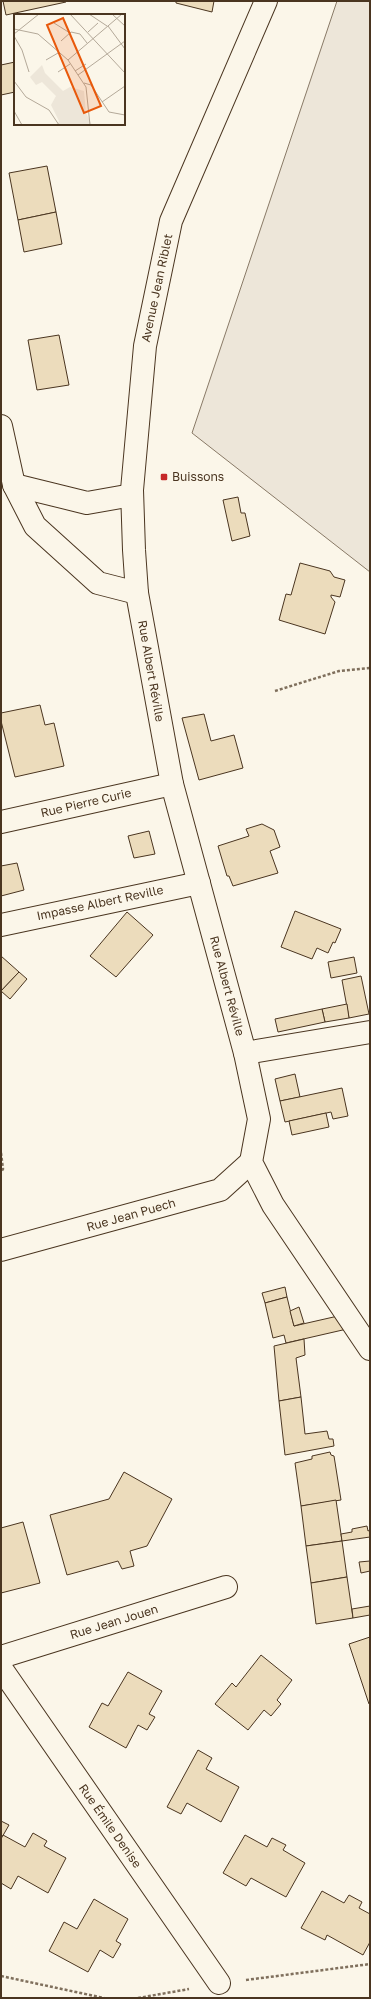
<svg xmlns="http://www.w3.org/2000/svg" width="371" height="1999" viewBox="0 0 371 1999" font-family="'Golos Text',sans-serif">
  <rect width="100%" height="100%" fill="#fbf6e9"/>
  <!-- green -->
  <polygon fill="#ede6d9" stroke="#887966" points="337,1 370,1 370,572 192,433"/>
  <!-- building -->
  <g fill="#ecdcbc" stroke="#4a3520">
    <polygon points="3,1 66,1 66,2 6,15"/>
    <polygon points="176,1 214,1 212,12 176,3"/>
    <polygon points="15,62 15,92 1,95 1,65"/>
    <polygon points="47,166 56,212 18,220 9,173"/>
    <polygon points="56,212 62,244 24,252 18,220"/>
    <polygon points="59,335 69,385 37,390 28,340"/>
    <polygon points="238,497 241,513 245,513 250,536 232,541 223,500"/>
    <polygon points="300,563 330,571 334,577 345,580 340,597 331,595 331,597 335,602 325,634 279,620 286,594 291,595"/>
    <polygon points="40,705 45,725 54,723 64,766 15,777 1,721 1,713"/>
    <polygon points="204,714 211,741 234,735 243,768 199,780 182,718"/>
    <polygon points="262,824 274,830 280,847 270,851 278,873 233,886 229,876 227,876 218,846 249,836 246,829"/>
    <polygon points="149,831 155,854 134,858 128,836"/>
    <polygon points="17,863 24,890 1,896 1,866"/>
    <polygon points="295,911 341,929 335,943 333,942 328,953 317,948 312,959 281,947"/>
    <polygon points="127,912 153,935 116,977 90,956"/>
    <polygon points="1,956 19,972 1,991"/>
    <polygon points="354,957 357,973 331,978 328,962"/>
    <polygon points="19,972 27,979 10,999 1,991"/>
    <polygon points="361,976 369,1014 349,1018 342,980"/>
    <polygon points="347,1004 349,1018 325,1022 322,1009"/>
    <polygon points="322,1009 325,1022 278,1032 275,1019"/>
    <polygon points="295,1074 300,1097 280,1101 275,1079"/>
    <polygon points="342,1088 348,1116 333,1119 331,1112 285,1122 280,1101"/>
    <polygon points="326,1113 329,1127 292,1135 289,1121"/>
    <polygon points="285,1287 287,1297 265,1303 262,1293"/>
    <polygon points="287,1297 294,1326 338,1316 347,1329 286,1343 284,1335 273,1338 265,1303"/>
    <polygon points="299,1307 304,1323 294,1326 290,1311"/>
    <polygon points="304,1339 305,1355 296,1358 301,1397 279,1401 274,1346"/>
    <polygon points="301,1397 305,1434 327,1431 329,1439 333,1439 334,1446 285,1455 279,1401"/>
    <polygon points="330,1452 331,1455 334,1456 341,1500 301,1506 295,1463 312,1459 312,1456"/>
    <polygon points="124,1472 172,1499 147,1546 130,1551 134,1566 122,1569 118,1561 67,1575 50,1515 109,1499"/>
    <polygon points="336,1500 342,1541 306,1546 301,1506"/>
    <polygon points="23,1522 40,1583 1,1593 1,1528"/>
    <polygon points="367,1526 368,1531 370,1530 370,1537 342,1541 341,1534 352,1532 352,1529"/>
    <polygon points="342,1541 347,1577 311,1583 306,1546"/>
    <polygon points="370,1561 370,1571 361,1573 359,1562"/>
    <polygon points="347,1577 353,1618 316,1624 311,1583"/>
    <polygon points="370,1606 370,1615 353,1618 352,1609"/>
    <polygon points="370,1637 370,1704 369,1704 349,1644"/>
    <polygon points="261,1655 292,1680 277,1700 281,1704 271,1716 264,1710 248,1730 215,1704 232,1683 236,1687"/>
    <polygon points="128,1672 162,1691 149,1714 155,1717 147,1730 138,1725 126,1748 89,1727 102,1703 108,1706"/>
    <polygon points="198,1750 212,1758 206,1769 239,1787 221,1822 187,1803 181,1814 167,1807"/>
    <polygon points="1,1821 9,1825 1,1839"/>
    <polygon points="33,1833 47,1841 44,1846 66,1858 48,1893 18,1876 11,1889 1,1883 1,1839 3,1835 25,1847"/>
    <polygon points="245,1835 267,1847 272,1838 286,1845 283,1850 305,1863 286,1897 251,1878 246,1886 223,1873"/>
    <polygon points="322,1891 344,1903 349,1895 362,1902 359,1908 370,1914 370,1942 363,1955 327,1935 325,1940 301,1928"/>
    <polygon points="94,1899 128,1919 116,1941 121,1944 113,1958 100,1950 88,1972 49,1951 64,1922 77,1929"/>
  </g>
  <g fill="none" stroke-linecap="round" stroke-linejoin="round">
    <defs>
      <g id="minor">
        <polyline points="266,1 171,221 145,346 132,490 134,550 137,593 172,784 245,1053 259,1119 251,1162 273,1205 370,1349"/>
        <polyline points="1,426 14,485 35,526 98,583 137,593"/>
        <polyline points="14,485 87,503 132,495"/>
        <polyline points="1,822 172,784"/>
        <polyline points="1,925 199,883"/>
        <polyline points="245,1053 370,1032"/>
        <polyline points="1,1250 220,1190 251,1162"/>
        <polyline points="1,1657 226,1587"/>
        <polyline points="1,1668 219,1983"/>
      </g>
    </defs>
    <!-- minor casing -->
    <use href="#minor" stroke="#4a3520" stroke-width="24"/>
    <!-- path -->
    <g stroke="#7f6f5c" stroke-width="2.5" stroke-dasharray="3 2" stroke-linecap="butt">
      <polyline points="275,691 339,671 370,668"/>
      <polyline points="1,1153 3,1169 1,1172"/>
      <polyline points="1,1976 104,1998"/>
      <polyline points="246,1980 370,1964"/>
      <polyline points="138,1998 189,1989"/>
    </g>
    <!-- minor -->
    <use href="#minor" stroke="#fbf6e9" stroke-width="22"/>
  </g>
  <!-- markers -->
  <rect fill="#c62828" stroke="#fbf6e9" stroke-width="1.5" x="160" y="473" width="8" height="8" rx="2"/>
  <g text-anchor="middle" stroke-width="3" stroke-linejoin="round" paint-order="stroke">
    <!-- street labels -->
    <g font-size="12" fill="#4a3520" stroke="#fbf6e9">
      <text transform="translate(157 288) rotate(-78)" y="4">Avenue Jean Riblet</text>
      <text transform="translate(151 671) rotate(80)" y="4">Rue Albert Réville</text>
      <text transform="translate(86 803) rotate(-13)" y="4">Rue Pierre Curie</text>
      <text transform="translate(100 903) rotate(-12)" y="4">Impasse Albert Reville</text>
      <text transform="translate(227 986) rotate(75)" y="4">Rue Albert Réville</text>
      <text transform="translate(131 1215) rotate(-16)" y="4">Rue Jean Puech</text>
      <text transform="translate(114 1622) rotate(-17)" y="4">Rue Jean Jouen</text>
      <text transform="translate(110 1826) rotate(55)" y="4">Rue Émile Denise</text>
    </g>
    <!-- poi labels -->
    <g font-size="12" fill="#4a3520" stroke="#fbf6e9" text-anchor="start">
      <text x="172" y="481">Buissons</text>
    </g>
  </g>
  <!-- overview -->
  <g transform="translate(14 14)">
    <rect width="111" height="111" fill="#fbf6e9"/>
    <path d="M28 51 31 59 49 77 56 73 70 77 72 99 78 111H43L45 107 37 91 42 82 28 68 22 71 16 63Z" fill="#ede6d9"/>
    <path fill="none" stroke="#b4a999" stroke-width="1" d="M56 0 111 59M75 0 93 12M98 0 111 12M40 9 56 19M94 12 111 35M0 15 24 20 54 46 72 73 76 111M74 18 84 9M0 20 25 0M0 22 8 36 15 58M47 27 57 18 66 20 73 29M32 46 44 39M54 46 108 0M61 57 72 50M44 58 56 50M64 61 111 27M0 67 12 83 35 96 45 111M70 69 77 71 95 98 111 101M88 88 111 72M0 97 8 111"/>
    <path fill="#e8590c" fill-opacity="0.15" stroke="#e8590c" stroke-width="2" d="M49 4 87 92 70 99 33 11Z"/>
    <rect width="111" height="111" fill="none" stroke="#4a3520" stroke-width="2"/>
  </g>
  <!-- border -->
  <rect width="371" height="1999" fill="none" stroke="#4a3520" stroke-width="4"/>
</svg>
